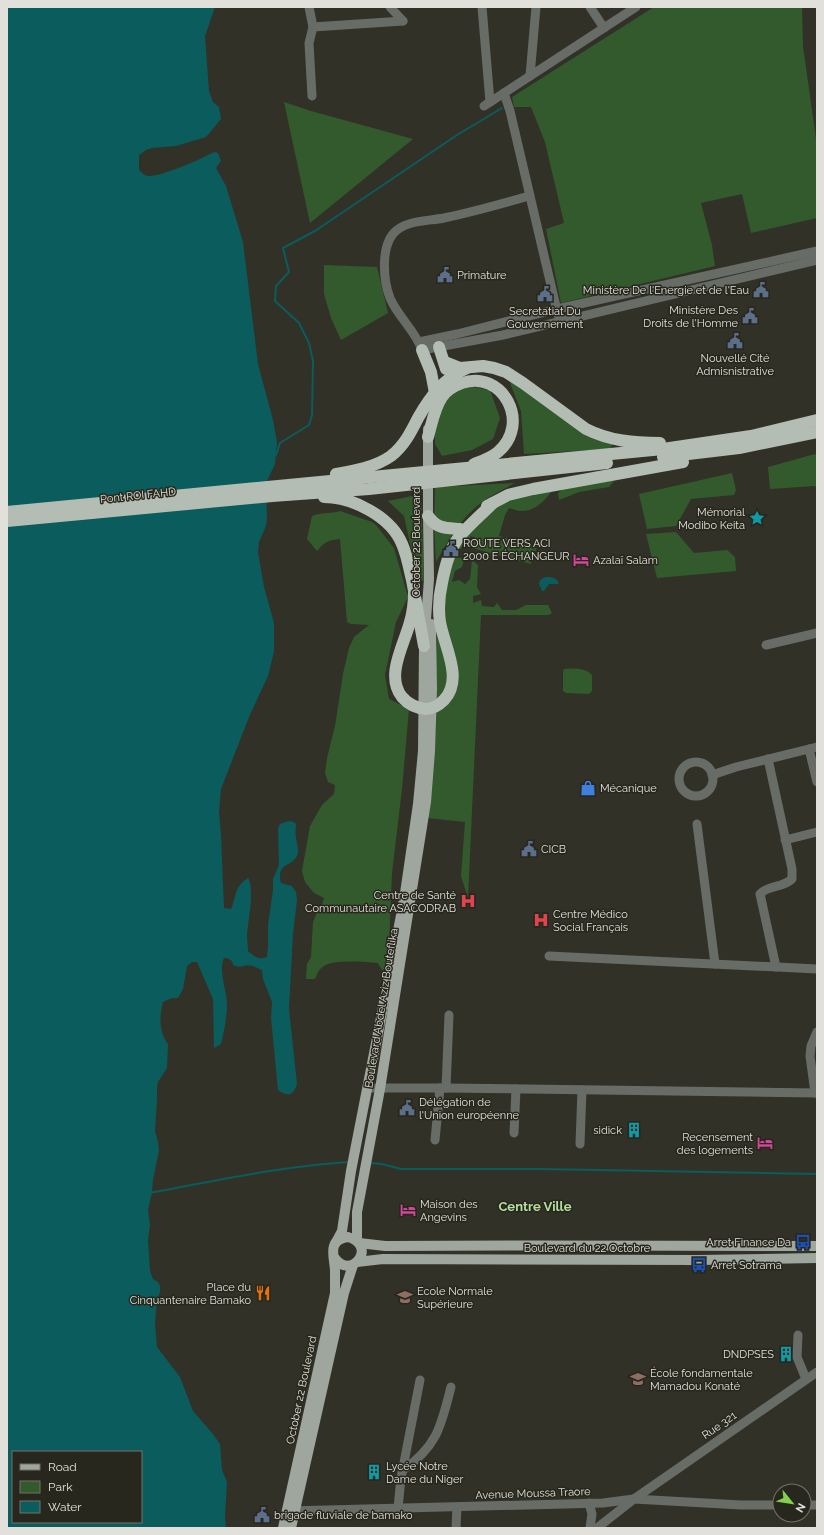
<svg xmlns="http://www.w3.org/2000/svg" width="824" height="1535" viewBox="0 0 824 1535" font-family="Raleway,sans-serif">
  <rect width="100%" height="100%" fill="#323127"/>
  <!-- green -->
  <g fill="#325a2d">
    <polygon points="654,7 802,7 803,46 817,146 817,218 751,233 742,194 701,203 712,245 715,266 561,303 546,229 564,223 545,142 531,107 514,107 512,97"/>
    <polygon points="284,102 311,111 413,139 310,223"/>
    <polygon points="324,265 377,267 388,313 341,340 331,318 324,294"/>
    <polygon points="514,381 614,442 610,449 524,454 521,411 510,383"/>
    <polygon points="467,386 490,390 500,418 493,439 472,450 442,456 435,444 435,421 440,404 455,393"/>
    <polygon points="815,454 817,455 817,489 815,486 770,489 768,467"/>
    <polygon points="732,473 736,490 734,495 691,499 676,526 647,529 639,494"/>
    <polygon points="610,479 614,481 609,487 579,492 559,500 558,493 566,487"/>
    <path d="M515 483C502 490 487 497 476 507 459 521 447 543 436 562L434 525 435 487Z"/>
    <path d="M545 488 551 492C544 502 534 511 522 511 518 511 513 509 509 508L505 515 499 536 536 548V551H534L531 564 472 548 475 538 471 536 459 551 455 549 493 506Z"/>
    <polygon points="421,494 424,581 418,579 404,516 388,501"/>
    <path d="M340 511 372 522 376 525 394 548 408 597 396 622 385 675 389 699 409 709 402 789 392 873 388 969 382 970 378 963C366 962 334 959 324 966 319 969 317 974 315 979H306L307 964 311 957 313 922 317 912 322 905 324 898 314 893 305 882 302 871 310 826 322 805 334 794 335 785 328 782 325 773 327 758 335 726 343 674 349 648 354 637 369 625 351 624 347 622 340 539C329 540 324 542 317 551L307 539 312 516C322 512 330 514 340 511Z"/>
    <polygon points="676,532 694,553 727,550 735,557 736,571 657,578 646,534"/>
    <polygon points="456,555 464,560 462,567 455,571 452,582 459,580 465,584 470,579 472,560 478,565 477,587 481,594 473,596 473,603 481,600 482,606 494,607 497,603 502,610 516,610 526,605 548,605 552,613 549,615 481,615 468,898 461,876 465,822 427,818 436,654 441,594 450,556"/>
    <path d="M564 669C573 668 586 668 592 675V691L589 694 566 693 563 691V672Z"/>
  </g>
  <!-- water -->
  <g fill="#0a5c5d" fill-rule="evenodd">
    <path d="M7 7H215L205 36 209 91 213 102 219 107 221 119 206 137 176 146 152 148 146 150 139 155V170C142 173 145 176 149 176 163 176 201 159 214 152L218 153 221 161 216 168 226 186 243 242 258 364 273 420 277 442 275 464 266 483 267 518 266 526 259 542 258 552 264 587 274 623V652L268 676 249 717 221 789 219 812 221 835 224 908 231 909C237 895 234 887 248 878 255 888 248 922 247 935 247 940 248 946 248 951 255 957 258 960 267 957L268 946V925L273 890V879L279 865 278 829 280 824C286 822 291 819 296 824 296 828 295 833 296 837 296 843 300 849 297 856 291 867 276 863 281 883L292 886 296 892 297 900 293 934 289 1009 297 1084C293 1096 288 1097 278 1090L271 1018 272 1002 263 979 262 970 253 966 248 965 239 967 233 965 232 961 227 958H224C218 970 227 991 227 1004 227 1018 224 1031 221 1044L214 1048 213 999 197 962H192L187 966 183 989 178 998H172L163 1002C159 1017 159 1032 168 1044L167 1068 158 1082 157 1088V1100L155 1131 158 1142 159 1150 153 1180 152 1192 148 1210 150 1225 148 1240 150 1271 153 1279 158 1282 160 1286V1292L157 1300 155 1324 157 1347 180 1377 193 1411 213 1434 220 1444 222 1470 227 1482 225 1516 226 1528H7ZM13 1452H141V1522H13Z"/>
    <path d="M545 577C550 577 556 577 559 583L557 584H549L544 591H542L539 584 540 580Z"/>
  </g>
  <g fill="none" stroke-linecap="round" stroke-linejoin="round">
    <!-- stream -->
    <g stroke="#0a5c5d" stroke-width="2">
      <polyline points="276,455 280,443 309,425 312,415 313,361 309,343 299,323 275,301 276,286 289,272 283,248 315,231 457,135 502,108"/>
      <polyline points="369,1163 382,1164 401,1169 541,1169 817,1174"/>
      <path d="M150 1193C215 1181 282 1166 349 1162"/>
    </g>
    <!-- minor -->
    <g stroke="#686c67" stroke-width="9">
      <polyline points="309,7 313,27 309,43 312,96"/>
      <polyline points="390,7 403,21"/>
      <polyline points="482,7 490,102"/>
      <polyline points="590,7 604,28"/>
      <polyline points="313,27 403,21"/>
      <polyline points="530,76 536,7"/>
      <polyline points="504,93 510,111 558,315"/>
      <polyline points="484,106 636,7"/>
      <path d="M529 196C501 204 473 212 444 218 429 221 410 220 397 230 380 243 383 280 390 298 398 317 415 330 422 350L503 335 817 260"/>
      <polyline points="419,342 457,334 557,309 817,251"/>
      <polyline points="766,645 817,633"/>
      <polyline points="809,749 817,782"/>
      <path d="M768 759 792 869V879C783 888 768 885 760 894L776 967"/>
      <circle cx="696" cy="779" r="17"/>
      <polyline points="712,775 736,767 817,747"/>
      <polyline points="697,824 715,964"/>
      <polyline points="785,840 817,832"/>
      <polyline points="549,956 817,969"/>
      <polyline points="368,1088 446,1088 817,1093"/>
      <polyline points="446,1088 449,1015"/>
      <polyline points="815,1093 810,1056 811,1046 817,1032"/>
      <polyline points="514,1133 516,1089"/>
      <polyline points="435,1140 440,1088"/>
      <polyline points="580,1144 582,1090"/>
      <polyline points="798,1335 797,1357 806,1379"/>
      <path d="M403 1470C438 1446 441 1425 451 1387"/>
      <polyline points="589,1503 592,1514 590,1528"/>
      <polyline points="804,1505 817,1505"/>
      <polyline points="398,1508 401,1478 420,1380"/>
      <polyline points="288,1511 603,1503 634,1499 741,1505 780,1505"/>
      <polyline points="456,1528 457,1507"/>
      <polyline points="597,1528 634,1499 817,1372"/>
    </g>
    <!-- major -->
    <g stroke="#9ea69d" stroke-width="10">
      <polyline points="357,1241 357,1212 380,1089 426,802 430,751 432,689 431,624"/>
      <path d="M359 1243 385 1246C529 1245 673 1246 817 1246"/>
      <polyline points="335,1244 342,1231 351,1171 404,900 418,804 423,751 424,646 429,579 428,516 428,429"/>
      <polyline points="357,1262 383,1259 697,1260 817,1258"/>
      <path d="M283 1528 335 1293C335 1285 335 1278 335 1270 334 1255 327 1240 348 1237 379 1246 350 1282 334 1257"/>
      <polyline points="291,1528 344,1293 353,1265"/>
    </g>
    <!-- highway -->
    <g stroke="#b4bdb3" stroke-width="12">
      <polyline points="439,347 446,369"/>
      <polyline points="422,350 431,372 435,393"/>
      <path d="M445 362 460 368 483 366 494 368 506 372 523 383 586 429C610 441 634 443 660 443"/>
      <path d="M428 437C432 423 434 409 442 397 447 390 454 386 462 383 502 369 532 423 498 452 491 458 482 461 474 464"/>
      <polyline points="663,457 739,448 817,432"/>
      <path d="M336 474C353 471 376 467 391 456 404 446 411 432 418 418 430 397 444 378 467 368"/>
      <path d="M324 497C353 497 391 517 402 544 407 555 409 568 412 580 416 602 420 624 424 646"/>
      <polyline points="487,506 508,495 533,489 683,462"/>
      <polyline points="7,512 663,449 751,436 817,420"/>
      <path d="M428 516C437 529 445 528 460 529"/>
      <polyline points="7,521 272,496 369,489 607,463"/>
      <path d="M414 592C414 602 413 612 410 622 404 645 385 676 402 697 408 704 416 708 426 709 433 709 439 705 444 700 464 679 444 646 440 622 438 608 439 596 442 583 445 567 449 550 459 537 469 525 482 514 493 503"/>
    </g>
  </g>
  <!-- icons -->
  <defs>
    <symbol id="civic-bare" viewBox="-9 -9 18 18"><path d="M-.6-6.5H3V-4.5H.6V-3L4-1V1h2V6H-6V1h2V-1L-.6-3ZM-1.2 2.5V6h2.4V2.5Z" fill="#5c6f8a" stroke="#28271d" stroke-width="2.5" paint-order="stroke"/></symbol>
    <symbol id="sight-bare" viewBox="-9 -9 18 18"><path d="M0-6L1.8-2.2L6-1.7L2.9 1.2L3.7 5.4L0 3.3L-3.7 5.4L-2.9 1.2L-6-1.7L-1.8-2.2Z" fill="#0f9aa8" stroke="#28271d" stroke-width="2.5" paint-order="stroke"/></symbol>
    <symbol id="hotel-bare" viewBox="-9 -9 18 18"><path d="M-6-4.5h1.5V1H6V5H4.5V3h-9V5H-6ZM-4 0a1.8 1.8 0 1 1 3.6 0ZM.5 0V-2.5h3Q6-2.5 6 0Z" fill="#d1479c" stroke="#28271d" stroke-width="2.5" paint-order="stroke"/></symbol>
    <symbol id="shop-bare" viewBox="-9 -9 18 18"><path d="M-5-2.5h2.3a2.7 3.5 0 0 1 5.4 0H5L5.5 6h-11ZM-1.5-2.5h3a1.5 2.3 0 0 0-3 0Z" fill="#3f7fe0" stroke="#28271d" stroke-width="2.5" paint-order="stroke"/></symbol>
    <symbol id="hospital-bare" viewBox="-9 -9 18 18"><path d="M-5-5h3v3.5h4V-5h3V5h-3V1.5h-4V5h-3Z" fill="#e0444e" stroke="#28271d" stroke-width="2.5" paint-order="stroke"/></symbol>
    <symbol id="building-bare" viewBox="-9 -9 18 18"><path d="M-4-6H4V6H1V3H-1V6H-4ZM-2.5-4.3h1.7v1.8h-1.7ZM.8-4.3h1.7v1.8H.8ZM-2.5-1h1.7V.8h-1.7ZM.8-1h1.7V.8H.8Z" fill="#0f9aa8" stroke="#28271d" stroke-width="2.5" paint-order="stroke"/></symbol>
    <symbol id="bus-bare" viewBox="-9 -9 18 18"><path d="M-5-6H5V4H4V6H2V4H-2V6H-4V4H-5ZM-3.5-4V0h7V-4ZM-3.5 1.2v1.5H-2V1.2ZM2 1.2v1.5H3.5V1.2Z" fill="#1a4fb4" stroke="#28271d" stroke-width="2.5" paint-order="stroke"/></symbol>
    <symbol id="restaurant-bare" viewBox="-9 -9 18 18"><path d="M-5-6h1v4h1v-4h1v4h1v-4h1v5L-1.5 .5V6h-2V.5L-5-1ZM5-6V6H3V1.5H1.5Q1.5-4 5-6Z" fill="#e8710a" stroke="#28271d" stroke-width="2.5" paint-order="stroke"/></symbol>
    <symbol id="university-bare" viewBox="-9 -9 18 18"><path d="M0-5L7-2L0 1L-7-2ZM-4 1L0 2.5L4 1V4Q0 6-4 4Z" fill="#8d6e63" stroke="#28271d" stroke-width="2.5" paint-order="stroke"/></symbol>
    <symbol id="school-bare" viewBox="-9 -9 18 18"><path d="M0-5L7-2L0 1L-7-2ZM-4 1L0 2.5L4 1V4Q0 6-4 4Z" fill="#8d6e63" stroke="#28271d" stroke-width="2.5" paint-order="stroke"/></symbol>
  </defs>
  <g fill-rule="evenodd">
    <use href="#civic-bare" x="434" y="264" width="22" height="22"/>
    <use href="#civic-bare" x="750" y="279" width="22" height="22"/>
    <use href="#civic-bare" x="534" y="283" width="22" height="22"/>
    <use href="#civic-bare" x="739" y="305" width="22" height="22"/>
    <use href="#civic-bare" x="724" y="330" width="22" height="22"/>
    <use href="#sight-bare" x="746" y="507" width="22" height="22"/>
    <use href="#civic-bare" x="440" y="538" width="22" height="22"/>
    <use href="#hotel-bare" x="570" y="549" width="22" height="22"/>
    <use href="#shop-bare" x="577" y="777" width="22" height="22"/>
    <use href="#civic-bare" x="518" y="838" width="22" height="22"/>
    <use href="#hospital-bare" x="457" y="890" width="22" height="22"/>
    <use href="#hospital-bare" x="530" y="909" width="22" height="22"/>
    <use href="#civic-bare" x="396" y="1097" width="22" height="22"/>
    <use href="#building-bare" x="623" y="1119" width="22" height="22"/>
    <use href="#hotel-bare" x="754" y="1132" width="22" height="22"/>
    <use href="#hotel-bare" x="397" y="1199" width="22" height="22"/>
    <use href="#bus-bare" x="792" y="1231" width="22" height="22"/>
    <use href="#bus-bare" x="688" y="1254" width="22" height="22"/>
    <use href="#restaurant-bare" x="252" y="1282" width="22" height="22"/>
    <use href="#university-bare" x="394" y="1286" width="22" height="22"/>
    <use href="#building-bare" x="775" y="1343" width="22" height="22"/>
    <use href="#school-bare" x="627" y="1368" width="22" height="22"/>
    <use href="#building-bare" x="363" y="1461" width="22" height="22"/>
    <use href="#civic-bare" x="251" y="1504" width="22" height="22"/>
  </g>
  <g text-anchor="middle" stroke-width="3" stroke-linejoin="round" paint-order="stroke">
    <!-- poi labels -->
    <g font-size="11" fill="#e1e0da" stroke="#28271d" text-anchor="start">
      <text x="457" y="279">Primature</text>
      <text x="749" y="294" text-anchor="end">Ministère De l'Energie et de l'Eau</text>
      <text x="738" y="314" text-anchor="end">Ministère Des<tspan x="738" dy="13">Droits de l'Homme</tspan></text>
      <text x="545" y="315" text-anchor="middle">Secretatiat Du<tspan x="545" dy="13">Gouvernement</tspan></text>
      <text x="735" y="362" text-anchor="middle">Nouvellé Cité<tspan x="735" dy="13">Admisnistrative</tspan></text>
      <text x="745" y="516" text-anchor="end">Mémorial<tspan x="745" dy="13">Modibo Keita</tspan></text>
      <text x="463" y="547">ROUTE VERS ACI<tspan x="463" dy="13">2000 E ÉCHANGEUR</tspan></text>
      <text x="593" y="564">Azalaï Salam</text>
      <text x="600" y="792">Mécanique</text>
      <text x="541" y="853">CICB</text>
      <text x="456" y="899" text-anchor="end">Centre de Santé<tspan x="456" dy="13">Communautaire ASACODRAB</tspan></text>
      <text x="553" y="918">Centre Médico<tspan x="553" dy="13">Social Français</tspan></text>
      <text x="419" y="1106">Délégation de<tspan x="419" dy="13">l'Union européenne</tspan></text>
      <text x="622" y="1134" text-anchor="end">sidick</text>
      <text x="753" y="1141" text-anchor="end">Recensement<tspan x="753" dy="13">des logements</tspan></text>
      <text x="420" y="1208">Maison des<tspan x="420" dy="13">Angevins</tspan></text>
      <text x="791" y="1246" text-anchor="end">Arret Finance Da</text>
      <text x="711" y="1269">Arret Sotrama</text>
      <text x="251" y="1291" text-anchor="end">Place du<tspan x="251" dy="13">Cinquantenaire Bamako</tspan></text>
      <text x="417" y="1295">Ecole Normale<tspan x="417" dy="13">Supérieure</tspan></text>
      <text x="774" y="1358" text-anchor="end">DNDPSES</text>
      <text x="650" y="1377">École fondamentale<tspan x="650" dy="13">Mamadou Konaté</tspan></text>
      <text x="386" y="1470">Lycée Notre<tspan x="386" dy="13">Dame du Niger</tspan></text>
      <text x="274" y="1519">brigade fluviale de bamako</text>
    </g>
    <!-- street labels -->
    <g font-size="11" fill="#e1e0da" stroke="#28271d">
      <text transform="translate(138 495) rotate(-6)" y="4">Pont ROI FAHD</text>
      <text transform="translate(416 542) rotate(-90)" y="4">October 22 Boulevard</text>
      <text transform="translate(381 1008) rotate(-81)" y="4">Boulevard Abdel Aziz Bouteflika</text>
      <text x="587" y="1252">Boulevard du 22 Octobre</text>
      <text transform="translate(301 1390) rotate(-78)" y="4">October 22 Boulevard</text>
      <text transform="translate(719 1425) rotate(-35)" y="4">Rue 321</text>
      <text transform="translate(533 1493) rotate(-2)" y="4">Avenue Moussa Traore</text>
    </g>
    <!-- quarter labels -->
    <g font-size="13" font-weight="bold" fill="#b4df9d" stroke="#28271d">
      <text x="535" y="1211">Centre Ville</text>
    </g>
  </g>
  <!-- border -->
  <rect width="824" height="1535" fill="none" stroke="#e1e0da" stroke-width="16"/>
  <!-- legend -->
  <rect x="12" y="1451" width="130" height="72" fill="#28271d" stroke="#727169"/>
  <rect x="20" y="1464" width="20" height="6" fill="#9ea69d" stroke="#727169"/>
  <text x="48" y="1471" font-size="12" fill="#e1e0da">Road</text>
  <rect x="20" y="1481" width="20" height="12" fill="#325a2d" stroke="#727169"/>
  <text x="48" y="1491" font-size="12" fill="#e1e0da">Park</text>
  <rect x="20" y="1501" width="20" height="12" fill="#0a5c5d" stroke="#727169"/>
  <text x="48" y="1511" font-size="12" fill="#e1e0da">Water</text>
  <!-- north arrow -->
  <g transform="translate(792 1503) rotate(120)"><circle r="19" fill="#28271d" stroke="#727169"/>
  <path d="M0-3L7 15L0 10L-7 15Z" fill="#81d050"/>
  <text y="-6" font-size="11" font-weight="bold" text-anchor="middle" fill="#e1e0da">N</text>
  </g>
</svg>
